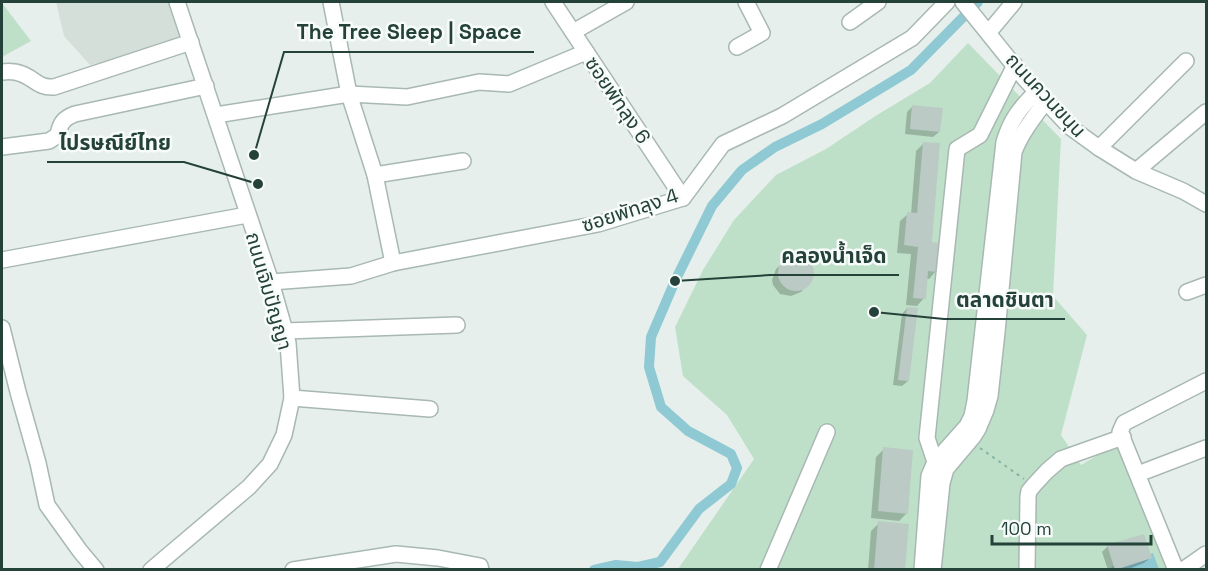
<svg xmlns="http://www.w3.org/2000/svg" width="1208" height="571" viewBox="0 0 1208 571" font-family="'Space Grotesk','Noto Sans Thai',sans-serif">
  <rect width="100%" height="100%" fill="#e6efeb"/>
  <!-- built -->
  <polygon fill="#d4dfda" points="56,2 168,2 182,42 90,65 64,36"/>
  <!-- green -->
  <g fill="#bfe0c8">
    <polygon points="2,3 31,41 2,57"/>
    <polygon points="968,43 1061,139 1053,296 1087,335 1061,435 1081,465 1120,442 1166,569 678,569 754,459 727,415 683,376 675,327 703,270 734,220 776,175 826,149 877,115 930,83"/>
  </g>
  <!-- water -->
  <polygon fill="#8ec9d4" points="1153,553 1159,569 1112,569 1111,567"/>
  <!-- shadow -->
  <g fill="#0003">
    <polygon points="913,106 939,132 933,137 905,134 907,112"/>
    <polygon points="924,143 930,244 936,271 929,279 926,279 924,298 917,306 906,305 911,254 897,253 900,221 908,214 911,214 916,151"/>
    <polygon points="797,256 807,261 811,265 813,276 807,285 801,292 791,296 780,294 773,285 772,280 776,269 787,259"/>
    <polygon points="908,307 908,381 902,386 893,385 902,314"/>
    <polygon points="884,449 907,513 899,521 871,518 876,457"/>
    <polygon points="879,523 904,570 868,570 871,531"/>
    <polygon points="1108,546 1150,558 1144,563 1126,570 1108,570 1102,552"/>
  </g>
  <g fill="none" stroke-linecap="round" stroke-linejoin="round">
    <!-- canal -->
    <polyline stroke="#8ec9d4" stroke-width="10" points="594,570 616,565 638,567 660,562 699,509 731,484 737,468 731,454 688,431 661,407 649,367 651,337 675,281 712,206 742,170 775,147 822,124 911,70 978,2"/>
  </g>
  <!-- building -->
  <g fill="#bbcac4">
    <polygon points="912,105 943,108 940,132 910,129"/>
    <polygon points="923,142 940,143 932,242 940,243 938,272 928,271 926,299 913,298 918,247 904,245 907,212 917,213"/>
    <circle cx="796" cy="273" r="18"/>
    <polygon points="907,307 918,308 909,381 898,380"/>
    <polygon points="883,447 913,450 908,514 878,511"/>
    <polygon points="878,521 909,524 905,570 874,570"/>
    <polygon points="1144,534 1152,558 1115,570 1107,545"/>
  </g>
  <g fill="none" stroke-linecap="round" stroke-linejoin="round">
    <defs>
      <g id="minor">
        <polyline points="331,2 349,94 375,175 393,263"/>
        <polyline points="553,2 683,198"/>
        <polyline points="963,2 1025,79 1070,127 1099,148 1136,171 1183,191 1206,204"/>
        <polyline points="850,22 878,2"/>
        <polyline points="573,32 626,2"/>
        <polyline points="989,32 1014,2"/>
        <polyline points="737,47 762,33 746,2"/>
        <path d="M2 72C8 71 15 71 22 74 35 79 38 88 54 87L191 42"/>
        <polyline points="216,115 349,94 407,97 479,82 509,84 586,52"/>
        <path d="M2 147 49 141 58 135C60 123 64 118 75 114L206 86"/>
        <polyline points="1099,148 1186,61"/>
        <polyline points="1136,171 1206,112"/>
        <polyline points="375,175 463,161"/>
        <polyline points="2,260 247,215"/>
        <polyline points="271,282 351,276 393,263 598,224 683,198 723,144 782,116 912,38 947,2"/>
        <polyline points="1187,292 1206,285"/>
        <polyline points="2,328 18,392 38,463 47,505 80,551 96,570"/>
        <polyline points="285,331 457,325"/>
        <polyline points="292,398 430,409"/>
        <polyline points="935,462 927,438 957,149 980,135 1015,65"/>
        <polyline points="1138,474 1206,448"/>
        <polyline points="151,570 249,487 270,464 284,435 292,398 288,343 285,331 271,282 177,2"/>
        <polyline points="293,570 396,554 438,558 480,566 481,570"/>
        <polyline points="768,570 827,432"/>
        <path d="M922 570 929 476 935 462 967 426 972 416 975 401 1004 142C1011 119 1020 108 1037 91"/>
        <path d="M933 570 942 483 946 469 973 437 978 429 986 410 990 396 997 332 1014 152C1021 133 1034 117 1046 101"/>
        <polyline points="1027,570 1028,496 1029,491 1034,485 1047,471 1061,459 1123,437"/>
        <polyline points="1176,570 1120,432 1124,423 1206,381"/>
        <polyline points="1183,570 1206,554"/>
      </g>
    </defs>
    <!-- minor casing -->
    <use href="#minor" stroke="#a8b8b2" stroke-width="18"/>
    <!-- path -->
    <polyline stroke="#86b3a5" stroke-width="2" stroke-dasharray="3 4.5" stroke-linecap="butt" points="980,448 1024,479"/>
    <!-- minor -->
    <use href="#minor" stroke="#fff" stroke-width="15"/>
  </g>
  <g text-anchor="middle" stroke-width="5" stroke-linejoin="round" paint-order="stroke">
    <!-- street labels -->
    <g font-size="20" fill="#24423a" stroke="#f7fbf9">
      <text transform="translate(1046 95) rotate(47)" y="7">ถนนควนขนุน</text>
      <text transform="translate(618 100) rotate(56)" y="7">ซอยพัทลุง 6</text>
      <text transform="translate(630 210) rotate(-18)" y="7">ซอยพัทลุง 4</text>
      <text transform="translate(269 291) rotate(74)" y="7">ถนนเจิมปัญญา</text>
    </g>
  </g>
  <!-- callouts -->
  <path fill="none" stroke="#24423a" stroke-width="2" d="M254 155L284 52H534M258 184L184 162H47M675 281L770 275H899M874 312L944 319H1065"/>
  <g fill="#24423a" stroke="#f7fbf9" stroke-width="2">
    <circle cx="254" cy="155" r="6"/>
    <circle cx="258" cy="184" r="6"/>
    <circle cx="675" cy="281" r="6"/>
    <circle cx="874" cy="312" r="6"/>
  </g>
  <g font-size="21" text-anchor="middle" font-weight="bold" fill="#24423a" stroke="#f7fbf9" stroke-width="5" stroke-linejoin="round" paint-order="stroke">
    <text x="409" y="39">The Tree Sleep | Space</text>
    <text x="115" y="150">ไปรษณีย์ไทย</text>
    <text x="834" y="263">คลองน้ำเจ็ด</text>
    <text x="1005" y="307">ตลาดชินตา</text>
  </g>
  <!-- border -->
  <rect width="1208" height="571" fill="none" stroke="#24423a" stroke-width="6"/>
  <!-- scale -->
  <path d="M992 535v9h159v-9" fill="none" stroke="#24423a" stroke-width="3"/>
  <text x="1001" y="535" font-size="18" fill="#24423a" stroke="#f7fbf9" stroke-width="4.5" paint-order="stroke">100 m</text>
</svg>
